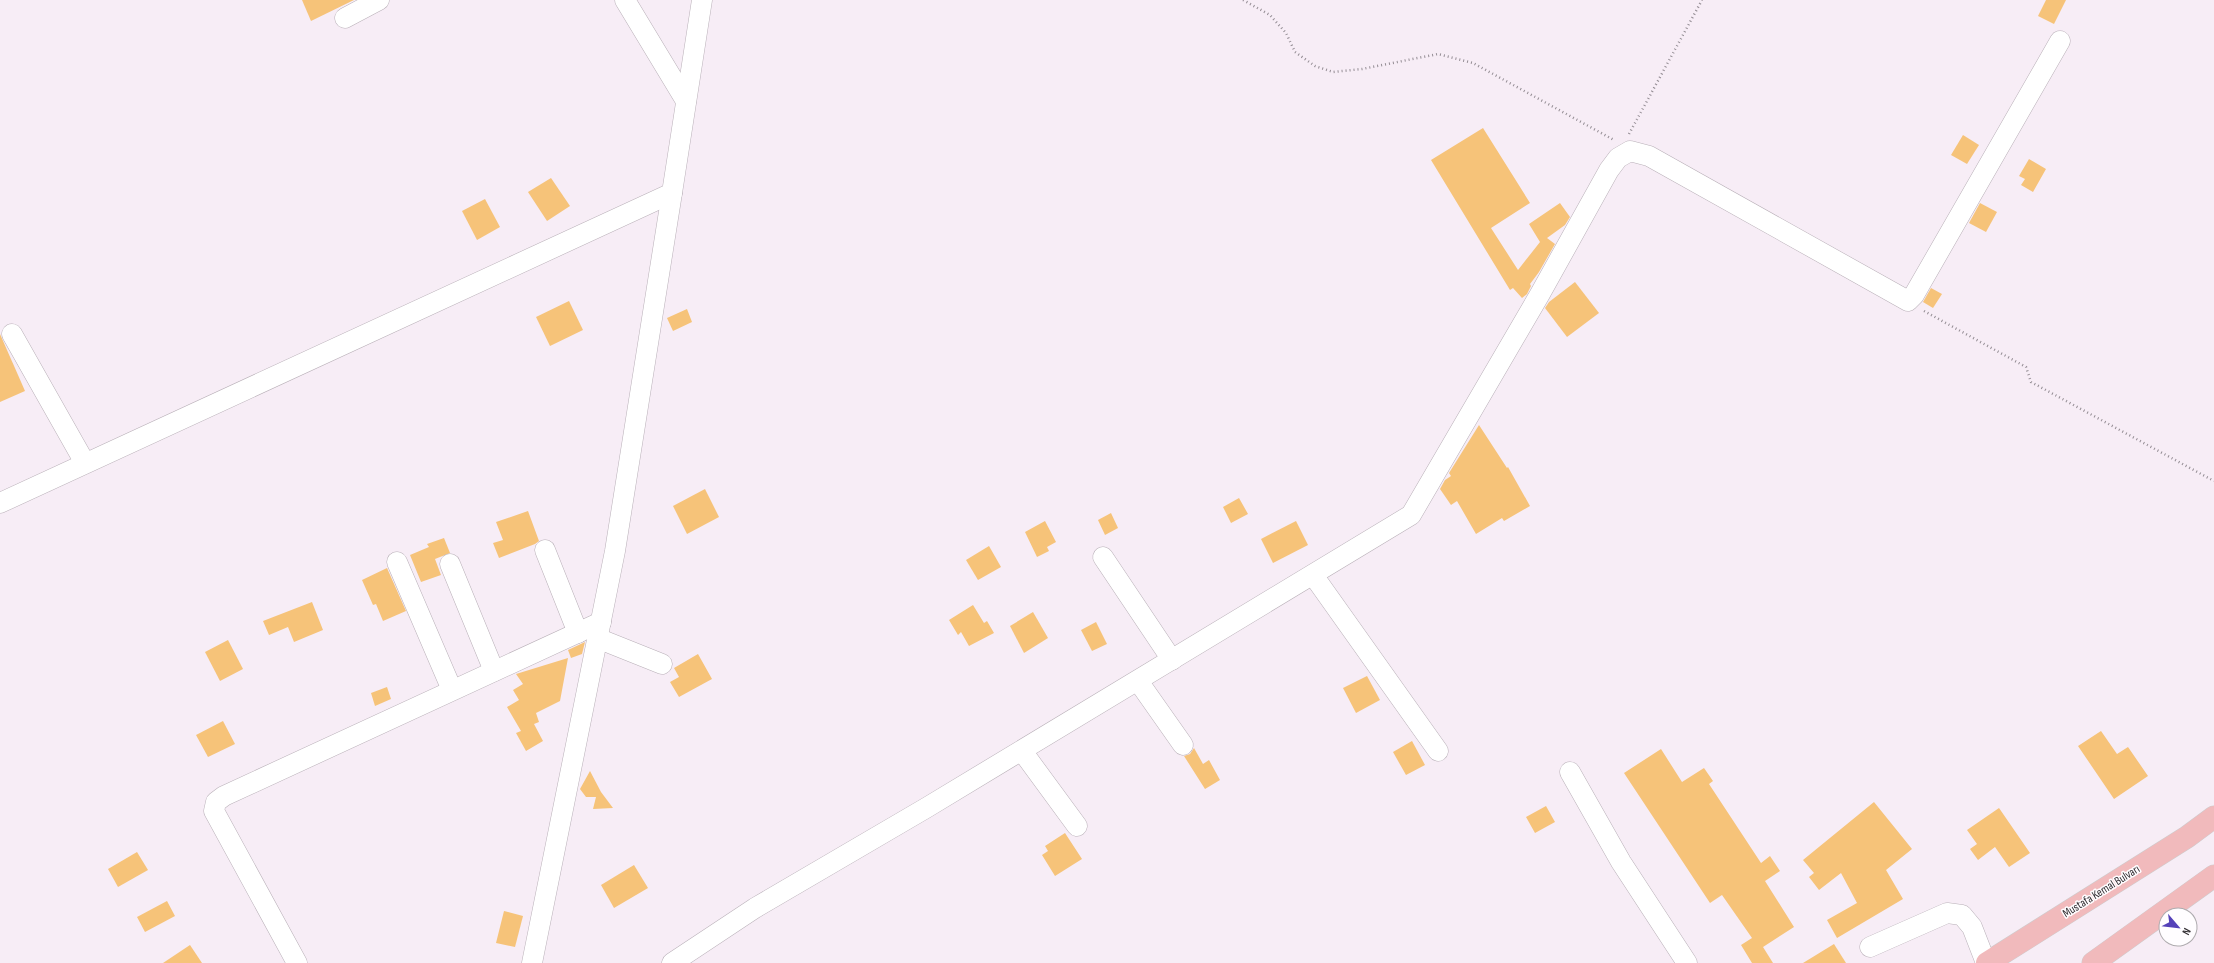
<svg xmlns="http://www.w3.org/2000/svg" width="2214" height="963" viewBox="0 0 2214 963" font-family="'Sofia Sans Condensed',sans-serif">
  <rect width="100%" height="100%" fill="#f7edf6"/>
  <!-- building -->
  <g fill="#f6c379">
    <polygon points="302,0 354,0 311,21"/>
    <polygon points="2046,0 2066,0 2054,24 2038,16"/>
    <polygon points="1483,128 1530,203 1491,228 1518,270 1540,242 1529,224 1560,203 1570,217 1565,225 1547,238 1555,244 1539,272 1530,284 1531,286 1527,294 1522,298 1513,288 1510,290 1431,160"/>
    <polygon points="1963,135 1979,145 1967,164 1951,155"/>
    <polygon points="2029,159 2046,169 2033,192 2021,185 2025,179 2019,176"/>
    <polygon points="551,178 570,206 547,221 528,192"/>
    <polygon points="485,199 500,227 477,240 462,211"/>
    <polygon points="1980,203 1997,212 1986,232 1969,223"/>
    <polygon points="1575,282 1599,313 1567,337 1545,308 1549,302"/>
    <polygon points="1931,288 1942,294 1933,308 1923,302"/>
    <polygon points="569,301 583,330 550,346 536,317"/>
    <polygon points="687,309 692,322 673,331 667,318"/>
    <polygon points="0,334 25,391 0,402"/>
    <polygon points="1479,425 1507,468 1508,467 1530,506 1504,521 1502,518 1476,534 1457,501 1451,505 1440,489 1445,480 1451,476 1449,473"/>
    <polygon points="705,489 719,517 687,534 673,506"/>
    <polygon points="1239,498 1248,514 1231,523 1223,507"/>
    <polygon points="528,511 539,541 535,544 499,558 493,543 503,540 496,522"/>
    <polygon points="1111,513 1118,528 1105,535 1098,520"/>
    <polygon points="1045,521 1056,542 1047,547 1049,551 1037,557 1025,532"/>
    <polygon points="1296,521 1308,545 1273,563 1261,539"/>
    <polygon points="444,538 450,553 435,559 441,575 421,582 410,555 429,547 427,544"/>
    <polygon points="989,546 1001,567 978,580 966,560"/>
    <polygon points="387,568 406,611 383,621 376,604 373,605 362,580"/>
    <polygon points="312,602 323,630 294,642 288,627 269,635 263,621"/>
    <polygon points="973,605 984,623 987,621 994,633 969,646 961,632 958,635 949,620"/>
    <polygon points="1033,612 1048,638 1024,653 1010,626"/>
    <polygon points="1096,622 1107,644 1092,651 1081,630"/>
    <polygon points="228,640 243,669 220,681 205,652"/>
    <polygon points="585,642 582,654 571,658 568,650"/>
    <polygon points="698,654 712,679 679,697 670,682 679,677 674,668"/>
    <polygon points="568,658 560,701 536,713 539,722 534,724 543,741 526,751 516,733 521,731 507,707 519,700 513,690 523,684 516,674"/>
    <polygon points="1367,676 1380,700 1356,713 1343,688"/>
    <polygon points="387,687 391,699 375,706 371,693"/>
    <polygon points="223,721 235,744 208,757 196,735"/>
    <polygon points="2101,731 2117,754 2128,747 2148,776 2114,799 2078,746"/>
    <polygon points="1412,741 1425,765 1406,775 1393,752"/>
    <polygon points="1194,748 1203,764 1209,760 1220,780 1205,789 1184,756 1190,754"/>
    <polygon points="1661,749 1682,782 1704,768 1713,781 1709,784 1761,863 1770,856 1780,871 1765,881 1794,927 1763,947 1773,963 1752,963 1741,945 1752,938 1722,895 1710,903 1624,773"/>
    <polygon points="590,771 601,792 613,808 593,809 596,797 586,797 580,789"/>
    <polygon points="1874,802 1912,849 1886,870 1903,899 1837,938 1827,920 1857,903 1841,873 1819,890 1809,877 1814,873 1803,860"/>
    <polygon points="1546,806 1555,822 1535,833 1526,817"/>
    <polygon points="1999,808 2030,853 2009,867 1995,847 1978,860 1970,849 1977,844 1967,830"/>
    <polygon points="1065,833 1082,859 1055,876 1042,855 1048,851 1045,846"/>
    <polygon points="137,852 148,870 118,887 108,869"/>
    <polygon points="634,865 648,888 614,908 601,885"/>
    <polygon points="167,901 175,916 145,932 137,917"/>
    <polygon points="504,911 523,916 515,947 496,943"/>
    <polygon points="1834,944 1846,963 1803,963"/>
    <polygon points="190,945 202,963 163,963"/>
  </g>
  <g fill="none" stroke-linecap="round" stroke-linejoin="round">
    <defs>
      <g id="minor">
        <polyline points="625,0 686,101"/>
        <polyline points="345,18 379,0"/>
        <polyline points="12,334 85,463"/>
        <polyline points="0,503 672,193 702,0"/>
        <polyline points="545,550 578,633"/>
        <polyline points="1103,557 1172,660"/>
        <polyline points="397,562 452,690"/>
        <polyline points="450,564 494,671"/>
        <polyline points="1313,575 1438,751"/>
        <polyline points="597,638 662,664"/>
        <polyline points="1138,681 1183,745"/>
        <polyline points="1022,751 1077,826"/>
        <polyline points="1570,772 1621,862 1687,963"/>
        <polyline points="1870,947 1947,913 1962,915 1972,927 1986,963"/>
        <polyline points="297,963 214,811 216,802 224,796 601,622"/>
        <polyline points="532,963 615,551 672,193"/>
        <polyline points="672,963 755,908 926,808 1411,515 1540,294 1609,170 1618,158 1630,151 1649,156 1908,301 1914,295 2060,41"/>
      </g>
      <g id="highway">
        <polyline points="1987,963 2187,837 2214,817"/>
        <polyline points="2093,963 2214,876"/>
      </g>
    </defs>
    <!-- minor casing -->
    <use href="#minor" stroke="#b9b0b8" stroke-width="21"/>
    <!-- highway casing -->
    <use href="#highway" stroke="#cecdce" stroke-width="23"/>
    <!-- path -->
    <g stroke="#948d94" stroke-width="2.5" stroke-dasharray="1 3" stroke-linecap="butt">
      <polyline points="1243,0 1270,15 1286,33 1295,52 1315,66 1333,72 1362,69 1438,54 1473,63 1614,140"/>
      <polyline points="1629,134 1702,0"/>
      <polyline points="1924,311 2026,367 2031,382 2214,481"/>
    </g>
    <!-- minor -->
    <use href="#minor" stroke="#fff" stroke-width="20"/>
    <!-- highway -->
    <use href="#highway" stroke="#f1babc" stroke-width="22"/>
  </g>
  <g text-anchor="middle" stroke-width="3" stroke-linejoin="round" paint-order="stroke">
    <!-- street labels -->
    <g font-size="12" fill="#343034" stroke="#fffdff">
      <text transform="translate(2101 891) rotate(-32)" y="4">Mustafa Kemal Bulvarı</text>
    </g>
  </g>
  <!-- north arrow -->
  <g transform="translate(2178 927) rotate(118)"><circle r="19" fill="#fffdff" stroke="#aeabae"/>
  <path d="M0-3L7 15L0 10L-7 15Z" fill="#5541b9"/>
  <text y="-6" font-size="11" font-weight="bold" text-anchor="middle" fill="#343034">N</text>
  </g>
</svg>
